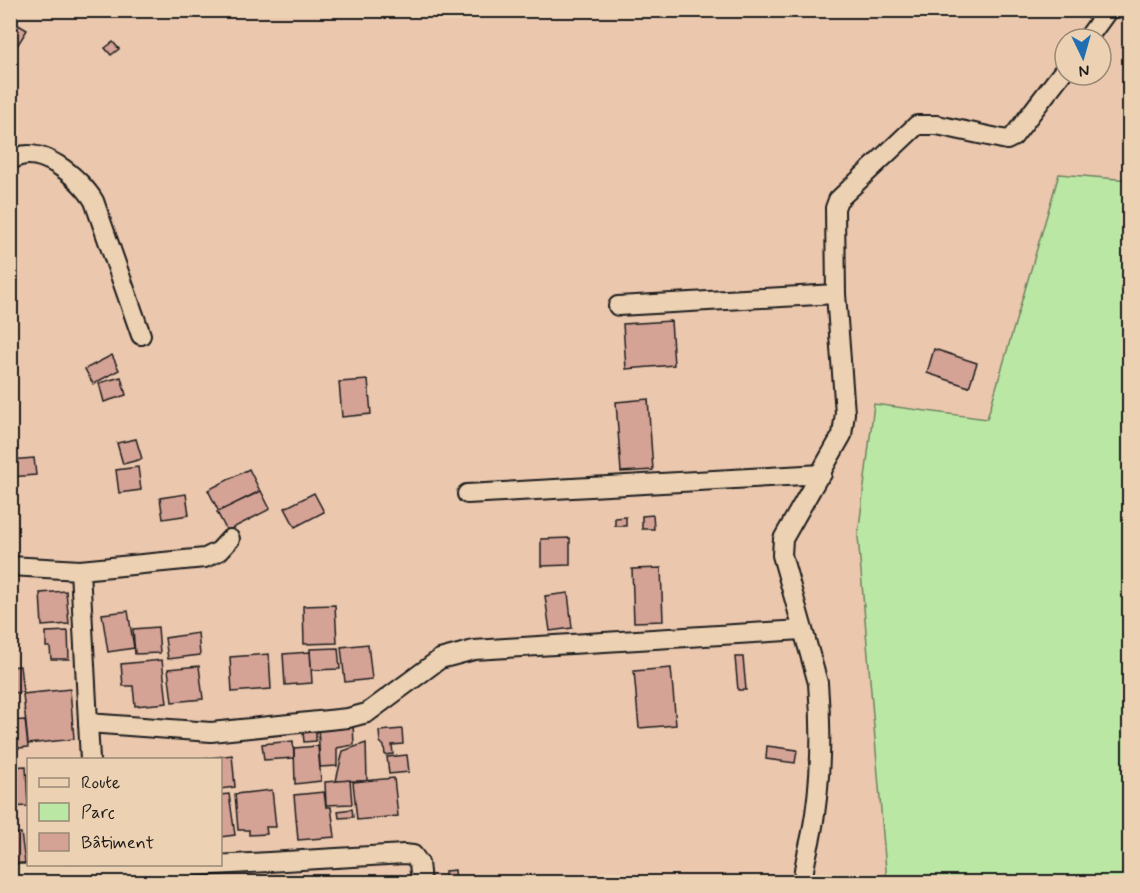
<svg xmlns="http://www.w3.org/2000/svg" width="1140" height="893" viewBox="0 0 1140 893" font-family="Mynerve,sans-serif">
  <rect width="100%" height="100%" fill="#ebc7ae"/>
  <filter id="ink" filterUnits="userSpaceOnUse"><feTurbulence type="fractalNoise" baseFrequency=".0167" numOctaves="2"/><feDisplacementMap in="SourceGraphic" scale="12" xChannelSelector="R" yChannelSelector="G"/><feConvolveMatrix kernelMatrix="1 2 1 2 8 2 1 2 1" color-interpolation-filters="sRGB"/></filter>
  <g filter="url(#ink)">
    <!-- green -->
    <polygon fill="#bbe7a4" stroke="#6c8260" stroke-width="1.5" points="1059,174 1129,180 1129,882 887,882 858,536 874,404 987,419"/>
    <!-- building -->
    <g fill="#d5a296" stroke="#1c1c1c" stroke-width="1.5">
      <polygon points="10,20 27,30 10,57"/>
      <polygon points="113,42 119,49 111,55 105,48"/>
      <polygon points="671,321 674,365 626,369 623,324"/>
      <polygon points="934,349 977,363 969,387 927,373"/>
      <polygon points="112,355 119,370 93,384 85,369"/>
      <polygon points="121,377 126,395 104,402 99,383"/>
      <polygon points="368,380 371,414 342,417 339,382"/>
      <polygon points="648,399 653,470 621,472 616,402"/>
      <polygon points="136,439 142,459 123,464 117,443"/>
      <polygon points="34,458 36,475 10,477 10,460"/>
      <polygon points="138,467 141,490 119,493 116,470"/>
      <polygon points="249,469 260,491 219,512 208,490"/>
      <polygon points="261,491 270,509 227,531 217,512"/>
      <polygon points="314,493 324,512 295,527 285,508"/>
      <polygon points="186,494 189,515 163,519 160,498"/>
      <polygon points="653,515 654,529 642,529 642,516"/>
      <polygon points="626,517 626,526 615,526 615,518"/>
      <polygon points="570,538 570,565 541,566 541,539"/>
      <polygon points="661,568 663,621 634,622 632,569"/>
      <polygon points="66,591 69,624 42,626 40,593"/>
      <polygon points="568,593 572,628 550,631 545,596"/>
      <polygon points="335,605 337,643 304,644 303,606"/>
      <polygon points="128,611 134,648 108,652 102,614"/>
      <polygon points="158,627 160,653 135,654 133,629"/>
      <polygon points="68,631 69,659 51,659 50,647 46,647 46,632"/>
      <polygon points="198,633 200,655 168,659 165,638"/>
      <polygon points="368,644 372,679 345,682 341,647"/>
      <polygon points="338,648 340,669 311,670 310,649"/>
      <polygon points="310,652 312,683 285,685 283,654"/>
      <polygon points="269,654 271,689 232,692 230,657"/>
      <polygon points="735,657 743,657 746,690 738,690"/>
      <polygon points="162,660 167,703 135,706 133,686 123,686 121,664"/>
      <polygon points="20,666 23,692 10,693 10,667"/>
      <polygon points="199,666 203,699 172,702 168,669"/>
      <polygon points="671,668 676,725 639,728 634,671"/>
      <polygon points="70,689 74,739 28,744 23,694"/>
      <polygon points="25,720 28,747 10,749 10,721"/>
      <polygon points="353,724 354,745 337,748 337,766 320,767 318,725"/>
      <polygon points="402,729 403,744 392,745 393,754 385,755 384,746 380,742 379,731"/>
      <polygon points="316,731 316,741 304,742 303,732"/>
      <polygon points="293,741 294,758 264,760 262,744"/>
      <polygon points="366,743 367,781 336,781 343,751"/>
      <polygon points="318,746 321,781 295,784 294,748"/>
      <polygon points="767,746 797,750 795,763 766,759"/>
      <polygon points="232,755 235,787 220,789 220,760 194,760"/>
      <polygon points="407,755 409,772 389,774 387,757"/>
      <polygon points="26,766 28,806 10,807 10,767"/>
      <polygon points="394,778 398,816 357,820 353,782"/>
      <polygon points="350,780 352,804 326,805 325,782"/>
      <polygon points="272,790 276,827 266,827 267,834 249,835 249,830 238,830 235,794"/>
      <polygon points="324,792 326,807 331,807 335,837 298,840 294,795"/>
      <polygon points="229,794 235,835 220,837 220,795"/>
      <polygon points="352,809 353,817 339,818 338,811"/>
      <polygon points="21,833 25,863 10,864 10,834"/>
      <polygon points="455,870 456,882 445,882 445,871"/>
    </g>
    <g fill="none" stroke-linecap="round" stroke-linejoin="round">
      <defs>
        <g id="minor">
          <polyline points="1087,39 1108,10"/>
          <path d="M10 161C38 140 81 179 94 201L141 335"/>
          <polyline points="618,306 836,294"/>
          <polyline points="467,494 822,474"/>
          <polyline points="10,566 80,570 205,558 219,551 230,539"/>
          <polyline points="80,570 90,760"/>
          <polyline points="88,723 211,732 348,718 367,713 440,659 474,650 802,630"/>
          <polyline points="10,874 97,872 404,854 413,855 419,863 421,882"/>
          <path d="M803 882C803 865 809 849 812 832 821 784 822 731 818 683L782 555 783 539 842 435 845 413 836 294 835 208 838 200 917 125H937L1007 140 1013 137 1065 69"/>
        </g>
      </defs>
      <!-- minor casing -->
      <use href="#minor" stroke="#1c1c1c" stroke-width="22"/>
      <!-- minor -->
      <use href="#minor" stroke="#ecd1b3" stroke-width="18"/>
    </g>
  </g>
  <!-- margin -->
  <rect width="1140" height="893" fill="none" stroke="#ecd1b3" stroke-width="36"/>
  <rect x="18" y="18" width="1104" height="857" fill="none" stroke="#1c1c1c" stroke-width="2" filter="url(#ink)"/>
  <!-- legend -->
  <rect x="27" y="758" width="195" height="108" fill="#ecd1b3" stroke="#998977" stroke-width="1.5"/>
  <rect x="39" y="778" width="30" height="9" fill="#ecd1b3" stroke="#998977" stroke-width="1.5"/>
  <text x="81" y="788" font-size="18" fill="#1c1c1c">Route</text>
  <rect x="39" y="803" width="30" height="18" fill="#bbe7a4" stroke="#998977" stroke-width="1.5"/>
  <text x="81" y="818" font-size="18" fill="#1c1c1c">Parc</text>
  <rect x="39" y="833" width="30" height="18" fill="#d5a296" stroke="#998977" stroke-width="1.5"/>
  <text x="81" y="848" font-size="18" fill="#1c1c1c">Bâtiment</text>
  <!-- north arrow -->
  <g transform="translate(1083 57) rotate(175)"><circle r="28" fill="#ecd1b3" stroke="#998977" stroke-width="1.5"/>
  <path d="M0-4.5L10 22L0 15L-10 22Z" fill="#1f6fb2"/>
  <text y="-9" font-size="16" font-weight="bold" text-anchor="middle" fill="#1c1c1c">N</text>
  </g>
</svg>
